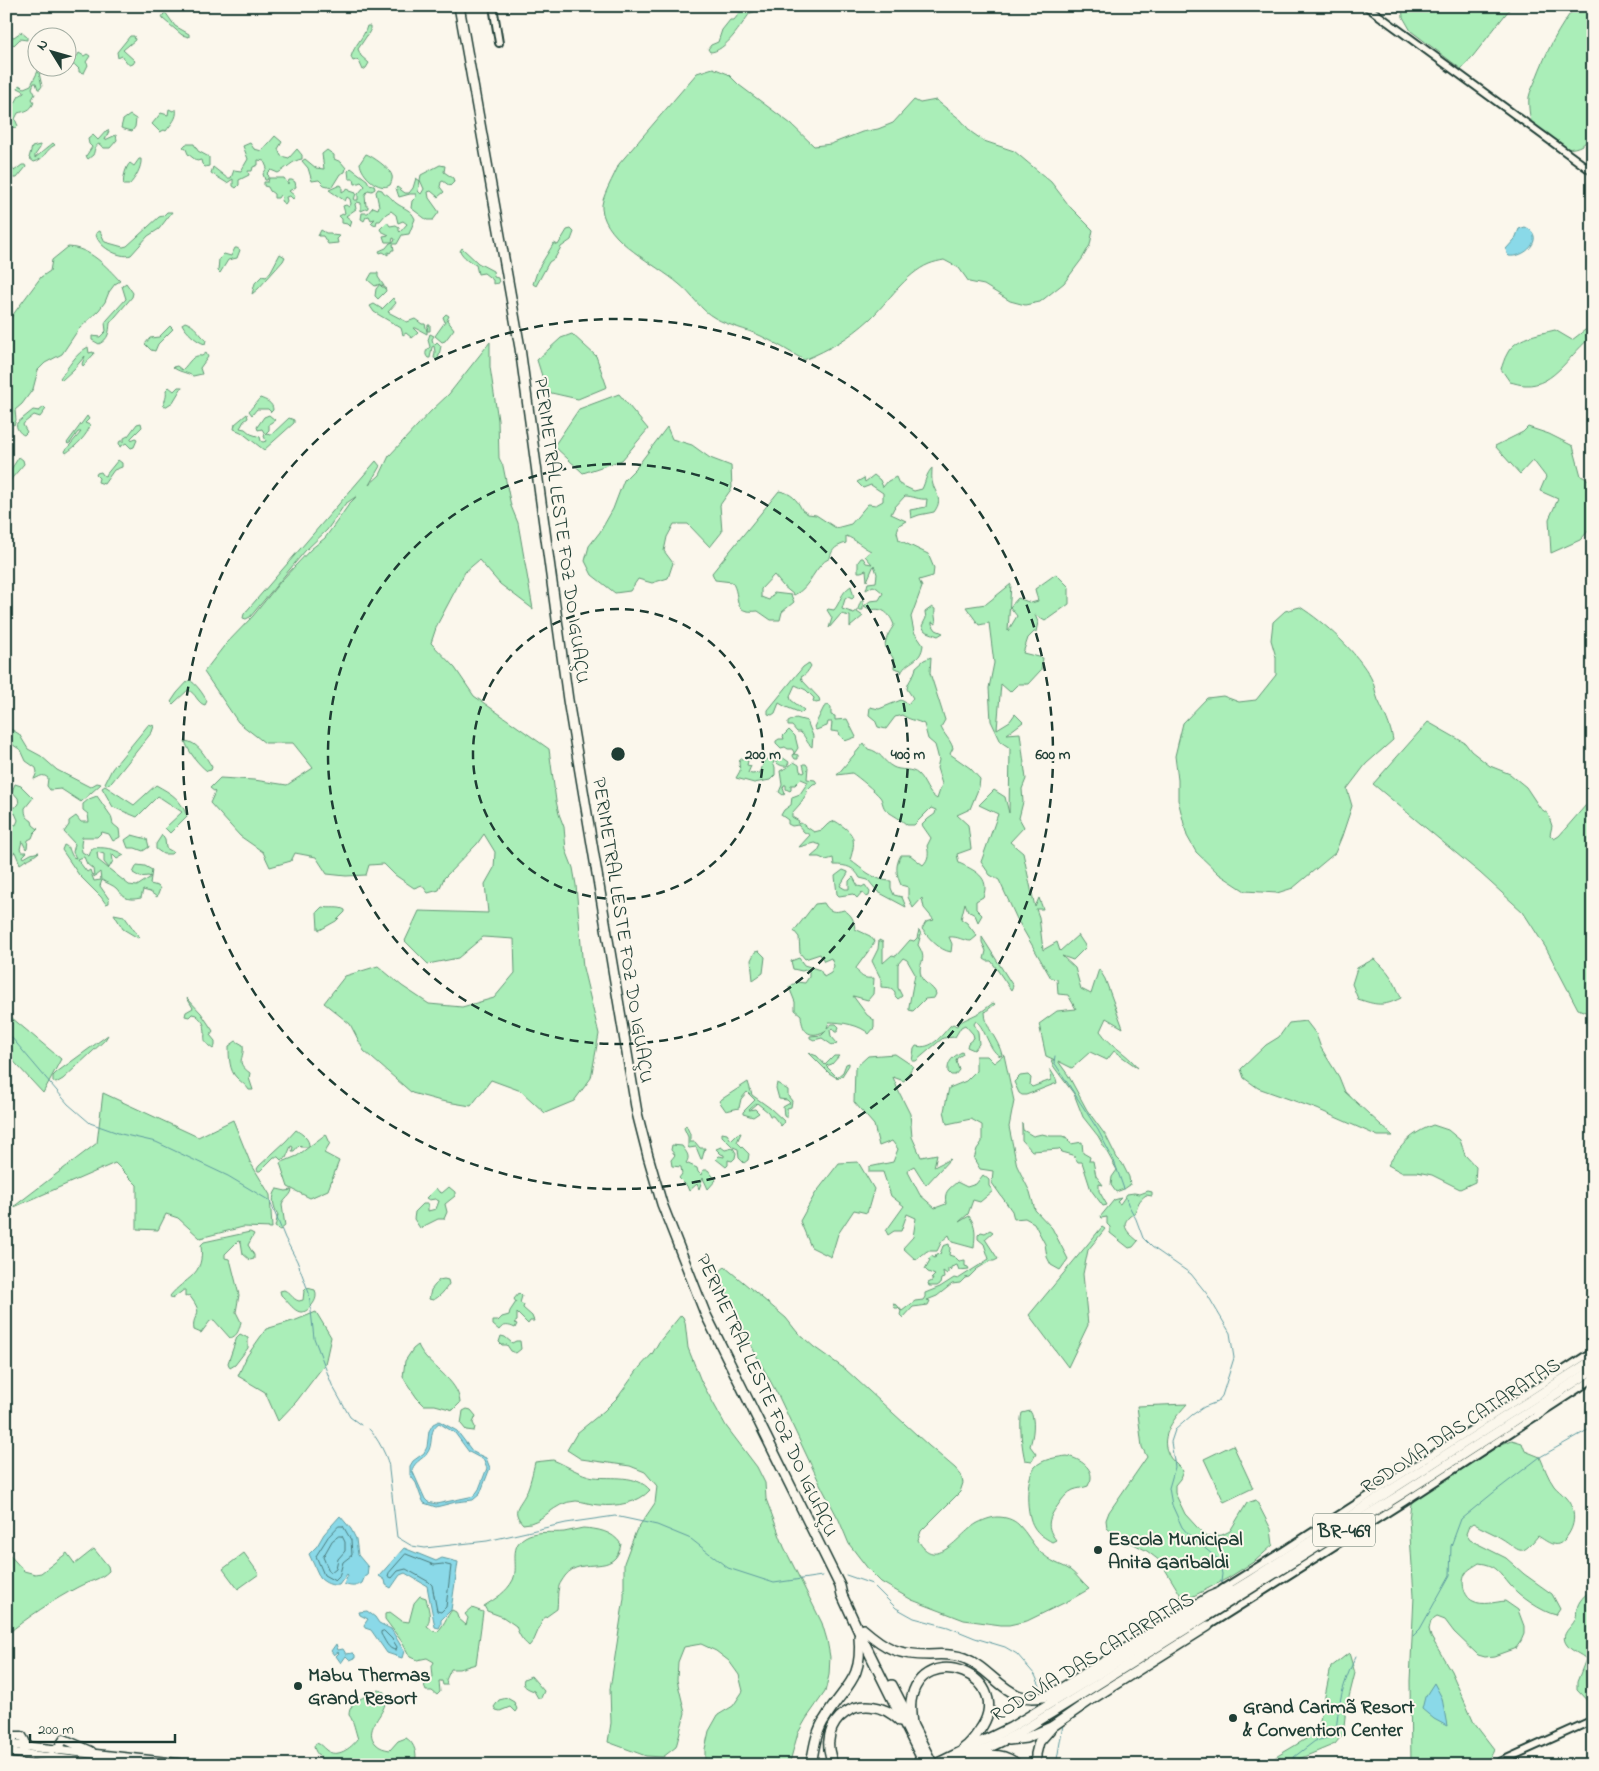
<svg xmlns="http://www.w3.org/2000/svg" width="1599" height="1771" viewBox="0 0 1599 1771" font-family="'Indie Flower',sans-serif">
  <rect width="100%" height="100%" fill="#fbf7ec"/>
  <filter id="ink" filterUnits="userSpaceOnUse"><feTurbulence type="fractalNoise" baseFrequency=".02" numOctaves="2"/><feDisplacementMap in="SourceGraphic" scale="10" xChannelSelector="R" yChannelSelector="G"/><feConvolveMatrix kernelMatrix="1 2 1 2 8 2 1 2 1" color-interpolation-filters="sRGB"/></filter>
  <g filter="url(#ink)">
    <!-- green -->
    <g fill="#aaeeb8" stroke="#649676" fill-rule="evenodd">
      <path d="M742 6H758L754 12 750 13C741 25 725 52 710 52L708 49 711 45 718 42 722 30 730 20H734L742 10Z"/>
      <polygon points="1402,6 1512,6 1473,56 1461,69 1411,31 1403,17"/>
      <path d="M1576 6H1593V130C1585 158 1549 151 1535 131 1530 123 1528 107 1529 97 1530 91 1534 85 1536 79 1546 53 1558 28 1576 6Z"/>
      <polygon points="165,12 175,26 189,34 189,37 182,35 163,19 162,17"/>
      <path d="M367 26H370V31L358 49 361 56 369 63 366 68 363 70 359 61 356 60 353 61 351 57C354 45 364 38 367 26Z"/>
      <polygon points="21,32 27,37 27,40 20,39 14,45 8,44 6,46 6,35 14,37"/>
      <polygon points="130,36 134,36 135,40 123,50 135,61 133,64 129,65 122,56 118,58 117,52"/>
      <polygon points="79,53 84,56 87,54 90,56 86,62 88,65 84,73 79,72 79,69 75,65 71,66 68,64 68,55 75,60"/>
      <path d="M38 68H43L44 70 42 73H39L42 86 40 89H38L36 83H34L32 88 35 94 32 99 34 102C31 111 25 111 18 113L15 119 18 126 16 128 11 127 8 123 9 117 6 109 14 105 19 96 24 93V91L18 88 19 85 24 88 31 85 38 71Z"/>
      <path d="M713 68 728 74 739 85 791 124 814 146 831 144 862 132 878 129 893 123 914 100 920 103 936 100 961 120 971 132 984 141 1014 151 1051 182 1071 208 1093 230 1090 245 1082 259 1064 283 1040 302 1025 305 1010 301 984 285 969 282 959 268 944 260C939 261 934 262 929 264 905 274 888 302 870 319 849 338 830 349 804 360 790 352 776 343 761 336 746 329 729 326 715 318 700 310 692 294 679 284 656 264 606 242 602 209 600 199 615 175 619 164L697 73Z"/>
      <path d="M169 109 173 111 176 109C178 118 171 124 166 131L164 130 160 132 152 124 161 113 168 115Z"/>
      <polygon points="130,115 136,119 135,127 132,131 121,128 123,120"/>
      <path d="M107 130 109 131 105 140 116 135 117 140 110 148H104L99 144C94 146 95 151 93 155L88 159 86 156 92 147 89 144 88 139 93 135 98 140Z"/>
      <path d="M275 136 282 142 278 149 281 156 289 158 297 149 302 155V159C293 160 286 169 278 173L271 170 267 174 269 176 267 180H265L263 174 267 168 264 161 258 160V165L253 167 252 171H248L249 175 239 180V185L236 188 233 186V179L227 183 211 173 213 167 227 178H231L234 170 241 171 248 159 243 146 250 143 254 149 262 151Z"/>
      <path d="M53 143 55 145C46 149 44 160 34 162L29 158 32 147 40 145V148L35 155V158Z"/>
      <polygon points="186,144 194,144 198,151 209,157 209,166 205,167 202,164 201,160 197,161 188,154 186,149 183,147"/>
      <polygon points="327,150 334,155 334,159 341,162 346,168 345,172 340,174 332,187 324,185 319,180 312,181 308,168 302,161 305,159 316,168 324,169 322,154"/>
      <path d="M366 154C372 156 391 169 392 176 393 178 391 183 390 185 379 192 361 175 360 163Z"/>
      <path d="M139 159H141C142 167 135 179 129 185H124C122 180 126 166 130 163L134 166Z"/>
      <polygon points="22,165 25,165 26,167 17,178 12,178 6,174 6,166 11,166 14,171"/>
      <polygon points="440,165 445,166 444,172 453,178 454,182 450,186 443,181 441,182 440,187 444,192 438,197 431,191 428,192 429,198 439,212 433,220 427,220 411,208 412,201 416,197 416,194 410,194 399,197 396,188 397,187 405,193 409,193 413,188 416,178 420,181 418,191 421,194 424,189 420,180 421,175"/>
      <path d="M351 168 367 180 369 184 374 185 375 189 372 191 368 190 365 195 366 206H368V208L361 211V203L357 202 355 204 356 209 346 216 352 221 350 227 347 224 342 223V219L339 216 345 213 343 206 346 205 349 207 351 204 350 199 347 197 345 201C344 200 330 191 329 190L340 185 342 186V192L348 188 350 191 356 193 354 200H358V194L365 186 361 182 356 184H355L354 179H349L348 171Z"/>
      <polygon points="269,178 284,178 288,184 289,180 292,180 295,182 296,187 289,191 295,196 293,199 290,196 286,197 287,201 285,204 281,201 282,197 280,195 278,198 274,198 274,194 270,191 268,187 264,186 264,182 268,182"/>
      <path d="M378 189 382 190 384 193C391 196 391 199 396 203 404 209 411 209 415 219L409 234 402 235 397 244H393L394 250H392L390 253 388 252V255L383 252 380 253 379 251 386 248 390 243 394 242 395 239 393 238 392 242H385L383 236 389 235 381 231 380 229 387 222 390 226 396 225 399 227V231L400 232 407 224 403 221 398 223 396 215 391 211 386 214 380 221H377L376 225 371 223 375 219 371 220 369 216 366 217 364 221 361 219 362 213H368L373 207 378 209 379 206 376 192Z"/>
      <path d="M167 212H172L159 229 148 236 131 255C120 259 96 246 96 233L100 231 105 242 123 247 127 246 159 217 163 216Z"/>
      <polygon points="571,229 574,232 571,240 561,247 555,258 549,262 536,286 533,284 538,269 554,243 558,245 567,230"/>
      <polygon points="321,230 326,233 331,233 332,235 340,236 337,239 338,243 328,244 323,236 318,236"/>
      <path d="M68 247C90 248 106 266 120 281L115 284 109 292 105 302 99 310 78 330 62 354 45 363 38 370 33 389 22 404 15 410 16 420 14 425 6 420V324L41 277 50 271 52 260Z"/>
      <polygon points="235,248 237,248 240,250 237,258 228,260 220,273 218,271 219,259 224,254 231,256"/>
      <path d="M462 248 478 263 493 271 494 277 498 278 499 283 493 284V280L484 273 478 274 476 265C470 262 463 257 460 251Z"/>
      <polygon points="280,254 285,257 283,261 258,289 252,294 255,283 262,276 266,277 271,271"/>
      <polygon points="372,273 378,273 378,277 384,286 380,285 382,287 385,287 386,291 378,299 375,296 376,289 380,284 375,286 368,280"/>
      <path d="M126 283 133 293 132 297 110 323C109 332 109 339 99 344L92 340V336L100 337 106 331 105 323 107 320 126 299 122 286Z"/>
      <polygon points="393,298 396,303 388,312 407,322 415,319 422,324 425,324 427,331 428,325 430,325 430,331 427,331 427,334 416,328 413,328 418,333 412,338 406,333 403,335 401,328 374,312 370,306 374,304 382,309"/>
      <polygon points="446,314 449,316 447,320 454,329 445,341 442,342 435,336 445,322 443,317"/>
      <path d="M185 322C195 325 199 334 206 340L205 344C197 342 186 332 182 324Z"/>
      <path d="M1593 324V336C1571 351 1555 387 1525 385 1520 385 1515 383 1510 382L1501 369C1503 364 1504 359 1507 354 1515 337 1539 334 1555 330L1572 340Z"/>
      <polygon points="170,326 173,329 158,344 155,351 151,350 145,344 150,338 159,337"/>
      <path d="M430 334 434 336 432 339 433 343 435 344 437 342 441 346 438 360 434 358 435 352 434 346 432 347 430 358H428C424 354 426 350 430 347L428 340Z"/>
      <polygon points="572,334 596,356 607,387 578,399 547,392 537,360 561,338"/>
      <polygon points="490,342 490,367 498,420 499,458 503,466 511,506 518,523 533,609 500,584 479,560 465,572 437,625 431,643 455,668 474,696 549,749 556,801 559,814 564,827 566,850 573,868 576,885 583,968 599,1034 591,1078 574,1101 545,1113 521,1091 491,1080 471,1106 441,1101 412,1093 364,1051 350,1024 324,1003 345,976 378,966 402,986 429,1004 462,1007 494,998 515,973 514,939 483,937 458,958 428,964 405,941 419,911 488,913 485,884 494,868 495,852 484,834 477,844 444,878 439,890 428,893 422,885 414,888 395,875 384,864 369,865 366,875 346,876 327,874 316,857 295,853 291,861 270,867 263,852 240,836 210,803 215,792 210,788 220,778 254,780 287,785 313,768 293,743 265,743 238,722 204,672 224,646 253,616 280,582 311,549 325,538 350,503 357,496 345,504 327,530 305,551 250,617 246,619 243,618 244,614 376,461 380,466 369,485 380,475 389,456 431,411 449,394"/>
      <path d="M88 347 89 353 93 352 94 354 83 366 82 364 85 356 74 369 62 380 60 378C68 368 76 353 88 347Z"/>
      <path d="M206 353 208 357 200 368 202 374 193 376C186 372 178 372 173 367L177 366 182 370C190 363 192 354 202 356Z"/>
      <path d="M169 387 174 391 178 387H182L173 402 165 407 163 406C165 399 167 398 166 390Z"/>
      <polygon points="619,394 648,429 622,460 583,473 554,446 579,409"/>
      <path d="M260 398C266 400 273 403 273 410L271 412 268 409H257L252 415 249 411Z"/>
      <path d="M44 407 46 409 40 417 34 415 24 423 23 425 27 432 24 435C20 434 15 427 17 423L33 410 39 411Z"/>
      <polygon points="247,414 248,418 244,421 240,428 245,429 251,434 260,437 261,441 263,442 266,441 264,436 266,434 271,435 289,418 294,420 294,423 264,450 241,432 234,429 235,424"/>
      <polygon points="269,415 275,420 269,424 269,430 265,434 262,429 258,430 257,427 264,417"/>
      <path d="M87 416 89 419 85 423 90 425C88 435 75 447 66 453L65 451 81 432H78L70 443 68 444 67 443Z"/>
      <polygon points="141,423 142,427 131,438 131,440 136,438 137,440 134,447 131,448 126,443 120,447 119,443 120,441 124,441 124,438 128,436 137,424"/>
      <polygon points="667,427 672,439 692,445 710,458 731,466 732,488 720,505 722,532 710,547 688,524 674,524 667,537 664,551 673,563 668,578 652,583 638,579 630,591 615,593 592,575 585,561 589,546 600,532 613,509 624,480 636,468"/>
      <polygon points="1528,427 1549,434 1573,446 1581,476 1593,482 1593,526 1580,540 1551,553 1549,519 1558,499 1540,491 1546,477 1533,460 1520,474 1495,446 1523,432"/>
      <polygon points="19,457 23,460 24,464 12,478 6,489 6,477"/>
      <polygon points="118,460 122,463 122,467 114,470 104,484 98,482 99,478 96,475 97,473 101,472 103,475 105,476"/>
      <path d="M932 468C932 473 931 480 933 485 938 497 942 501 934 512L919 515 911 518 910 510 926 507 927 499C919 500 913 496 905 496L894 508 891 514 906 521 899 525 897 532 899 540 928 554 934 568 933 576 919 580 922 587 911 617 914 632 923 645C921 663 908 659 901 673V670L894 668C897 647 873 656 894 625 890 614 883 607 871 610L864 606 870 601 879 600 883 593 877 588 873 586 866 590 868 583 876 582 877 574 874 565 867 581 866 570 861 572H858V562L861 558H863L866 563 872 564 865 556 871 551C862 547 855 539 846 536V543C837 546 832 548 830 558 814 565 811 588 794 595L783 586 774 575 761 589V597L769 600 774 593 791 595 794 602 782 612 780 620H771L758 611C730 614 742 597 732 582L715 580 712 573 779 491C791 493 797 499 802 510L808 514 816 515 836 528 851 524 868 504 876 505 883 501V493L871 485 863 488 857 482 864 478 865 482 874 475 880 480 883 487 888 481 896 477 899 484 914 491 922 489C926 481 926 474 932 468Z"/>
      <path d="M1056 574 1069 587V604L1045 621 1035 615 1038 622 1036 632H1034L1028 638 1023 653 1043 658 1041 670 1028 684H1018L1010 692 1001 684 997 729 1010 721 1015 714 1023 722 1007 734 1020 733 1026 779 1022 789 1023 802 1019 818 1024 827 1010 842 1023 853 1035 907 1039 898 1043 909H1036L1039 917 1043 950 1057 942 1060 951 1078 935 1086 947 1073 960 1062 956 1075 968 1081 989 1091 994 1099 969 1105 979 1123 1028 1106 1018 1100 1031C1112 1048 1126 1052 1138 1068L1114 1051 1107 1060 1090 1052 1072 1068 1058 1061 1068 1075 1087 1110 1106 1136 1117 1158 1122 1163 1129 1177 1130 1185 1124 1189 1116 1192 1111 1185 1112 1177 1117 1170 1098 1136 1083 1117 1074 1094 1054 1067 1051 1060H1055L1046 1056 1039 1024 1057 1011 1076 1009 1068 995 1058 994 1057 979 1051 978 1017 919 999 880 990 875 981 862 998 814 979 805 994 790 1005 797 1009 813 1010 748 1001 742 991 721 989 688 994 663 989 623 979 625 966 607 986 604 1011 584 1008 631 1017 616 1010 607 1018 598 1031 603 1038 601 1035 589Z"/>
      <path d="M851 586 854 597 852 599 848 597 845 599 842 609 854 613C860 610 858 603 863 599V610H858L857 612 863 616 850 627V616L841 614 829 628 832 618 827 610 828 609 834 610C841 602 840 593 851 586Z"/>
      <path d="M932 607 935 609C934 615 936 619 936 624L932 622V624L936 630 943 633 938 636 925 631 922 626 926 618 925 612Z"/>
      <path d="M1300 607C1324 622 1358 653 1371 678 1375 685 1375 693 1378 700 1385 715 1390 724 1393 740L1366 764 1347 789 1352 806 1342 836 1335 853 1293 888 1277 893 1245 891 1219 874 1196 852 1187 836 1178 800V780L1175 756 1183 723 1207 698 1223 696 1239 702 1256 700 1276 675V657L1271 640 1273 622 1285 611Z"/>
      <path d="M931 657 930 673 945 720 941 727C944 735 950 739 953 748L950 754 970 768 980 779 979 787 970 809 957 815 968 825 971 849 957 854 959 863C974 870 991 877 983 897L976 901V909L982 915 978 922 975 915 968 911 965 903 961 919 967 923 977 936 971 941C963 941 958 936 949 937L952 944 951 952C939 950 930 939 922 929L926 922 934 920 924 908 922 898 913 908 908 897V887L901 885C896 874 895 865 901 855H910L923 865C929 859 929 853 927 846L931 838 922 825 928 819 935 814 936 810 931 808 914 825H907C901 819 894 816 887 811 882 807 883 801 880 797 875 791 858 777 852 773L837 775 864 743 868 749C882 752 882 761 893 767 900 771 912 768 918 774 926 782 927 793 937 799L942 784 937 768 939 760 937 752 935 745 928 739 924 724C916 720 909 720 902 715L895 717 886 729 878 727 875 720 869 715 870 707 879 709 901 700 908 704 913 698 907 689C908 680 915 676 916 667L924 660Z"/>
      <path d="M809 663 811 666C808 671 806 675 801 677L802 680 819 698 820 702 816 703 813 701 814 698 806 690 795 685 790 696 791 700 804 710 801 713 786 707 779 703 775 713 772 715 768 714V710L803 667Z"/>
      <path d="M189 680C196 683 203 694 207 701L205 705C197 703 196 693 188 690L175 702 173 704 171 702 177 693Z"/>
      <polygon points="828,705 831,707 831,715 835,716 835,720 847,719 856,737 845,741 840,736 839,732 831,731 832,722 828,722 827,726 816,730 814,727 824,707"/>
      <path d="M796 718 807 721 813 736 812 747C806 743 806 736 800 732H797L792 726H788V722Z"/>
      <polygon points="1428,722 1465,743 1471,751 1490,766 1510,774 1526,787 1540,808 1548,814 1552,826 1550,835 1554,839 1559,836 1593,797 1593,867 1591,869 1593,876 1593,1015 1578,1009 1546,948 1523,912 1480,873 1373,784"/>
      <polygon points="149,724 154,726 152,732 112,782 110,784 106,785 105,783 112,769"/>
      <path d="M9 728 19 734 28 749 41 756 57 770 90 787 97 783 101 784 81 802 61 789 50 790 47 786 48 778C42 773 40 777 34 779L37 772 36 768 26 761 21 750 13 745 6 750V729Z"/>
      <polygon points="789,730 795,736 798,748 794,754 798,755 798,759 795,759 793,756 794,752 792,749 788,749 785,747 781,748 776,743 776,741 779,739 784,739 783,736"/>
      <path d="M185 741C198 742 205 756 212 767L211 770 207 771C198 764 188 751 185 741Z"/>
      <path d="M771 754 779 755 789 762 787 766C782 767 778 764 774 761L773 764 775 767V775L770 780 754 783 736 778 740 771 739 763 740 759H744L748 761 747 765 751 766 748 773 752 774 760 773 764 762 767 759 770 760 769 757Z"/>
      <path d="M794 762 799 765 800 771 803 773 805 772 803 764H806L808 767 807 779 815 780 817 783 813 784 806 791 807 793 800 804 792 813V817L799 821 798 824 801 823 814 832 822 830 828 824 835 821C854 833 857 838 850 860 862 869 875 881 891 881V888L894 895 902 897 906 907 878 892 868 880 860 878C854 867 847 865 834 865L833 858 826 860 819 857H811L818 851 821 845 814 843 799 847 810 835 804 832 798 825 792 826 788 824V820L781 815 784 810 791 805 792 797 800 794 808 782 801 779 795 785H791V790L790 791 786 789V785H784L783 788 785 794 783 795 779 792 782 785 780 771 788 767Z"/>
      <path d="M15 784 21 786 33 798 25 808C25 815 26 817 32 821L33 825 38 829 34 833 32 838 28 840 27 848 26 849 22 841 20 849 22 852H27L23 856 24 858 31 854 39 852C33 858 26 859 20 864L15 852 12 854 9 862 6 859V845L9 842 6 838V824L10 823 16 825 18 820 15 813 8 820 6 808 8 807H16L19 804 18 798 12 791Z"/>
      <path d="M156 785C172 794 180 798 187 816L170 833 165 828 182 812 158 796 137 817 113 807 102 788 105 786 134 805Z"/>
      <path d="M97 796 111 816 113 824 119 829 120 837 113 841 109 834 102 832 97 837H82L81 845 82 852 89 856 92 848C103 847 114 848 124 855L117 859 112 854 113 861 109 868 104 862V854L97 852 98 860 129 885 137 886 151 877 148 876 140 877 133 873 137 865 145 866 152 870 150 884 158 886 160 889 157 897 150 892 143 890 141 898C126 901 125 898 116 888 113 885 106 883 102 880L100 886 109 899V903L106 904 101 897 79 875 62 850 64 845C71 848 69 851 73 857L76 858 73 852 75 844 64 832 69 825V821L76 816 81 822H89L88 814 83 810V804L89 799ZM84 857 87 864 93 869 94 877 100 872 101 880 94 881 90 870 87 872 77 859Z"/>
      <polygon points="132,835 147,839 149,847 143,851 135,848 128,848 125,840"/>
      <polygon points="162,835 165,840 166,848 173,852 171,854 163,854 156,849 156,844"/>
      <polygon points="843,870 848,872 848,873 840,886 845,889 849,889 849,881 853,877 858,886 862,887 865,885 870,892 869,896 866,897 862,892 857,898 853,894 839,896 837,894 835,876"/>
      <path d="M824 903C829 912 834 913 844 910 852 915 854 920 855 929L870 936 875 942 856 968C860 977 864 979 874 978L873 994 868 1000 853 996 867 1015 874 1020V1028L869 1034C861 1025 841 1022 829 1022L827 1028 832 1024H836L839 1027 837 1032H835L832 1028 830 1030 831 1036 837 1043 832 1045 822 1038 814 1040 810 1038V1036L822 1035 827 1030C811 1039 802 1034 801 1015L795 1010V1002L789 987 797 982 805 983 809 977V969L802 971 793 969 791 961 799 958 804 965 820 970 824 977 831 973 834 966 831 958 824 961 820 954 805 959 800 953 799 937 794 931 815 904Z"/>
      <path d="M322 907C330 909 339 906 345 910V912L336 921 320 930 318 929 317 912Z"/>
      <polygon points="114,914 124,916 139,937 138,938 123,929"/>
      <path d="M919 930 921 934 918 945C929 962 917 961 921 976 923 984 934 986 936 994L934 998 925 999 913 1011 909 1010V1006L915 974 907 960 903 958 898 964V988L902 996 898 999 895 996V992C891 986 887 988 881 987V979L872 961 878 949 879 940 883 942V963L892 955 896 956 910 940 914 941 917 938Z"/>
      <polygon points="982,937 1013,986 1011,990 992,962 991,961 987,961 984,959 986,951 982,942"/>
      <polygon points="759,951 765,957 763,973 753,980 751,960 755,952"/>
      <path d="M1374 959C1389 971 1394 980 1401 998 1383 1007 1376 1005 1358 999L1352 984 1357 968Z"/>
      <path d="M187 998 201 1013 213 1031 210 1035 215 1041V1046L213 1049C200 1040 207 1038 204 1025 203 1021 199 1018 196 1015L192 1014 189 1017 185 1016 186 1012 193 1008Z"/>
      <path d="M993 1003 995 1004 985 1012C985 1028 999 1040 1002 1055L1001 1056C990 1054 985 1027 976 1021L974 1024 978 1032 979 1044 974 1050 967 1047 968 1043 974 1038 973 1034 965 1025 961 1027 955 1037 943 1038 916 1061H912L914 1049 916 1046C932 1050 941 1036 950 1026L953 1024 957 1026 960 1022 981 1012Z"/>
      <polygon points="6,1013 61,1059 43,1093 6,1053"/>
      <polygon points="1306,1021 1316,1034 1321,1048 1339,1077 1345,1092 1393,1136 1378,1136 1317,1109 1258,1088 1244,1078 1241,1069 1266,1045 1279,1037 1289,1023"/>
      <polygon points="108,1035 105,1040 63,1079 56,1083 53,1082 53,1076 57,1072"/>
      <path d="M236 1041 243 1045C245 1060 234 1061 250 1073L249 1078 253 1090H249C245 1084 242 1083 237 1078 229 1071 229 1056 229 1046Z"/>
      <path d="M962 1052 963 1054 957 1058 956 1061 959 1070 955 1075H951L948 1072C947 1062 953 1056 962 1052Z"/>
      <polygon points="809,1053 817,1056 825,1065 834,1056 839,1056 832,1064 826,1066 837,1077 843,1072 846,1064 849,1063 849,1065 842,1076 837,1078 829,1073"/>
      <path d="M895 1054 913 1066 904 1081 893 1077 898 1090 910 1114 912 1137 921 1157 937 1154 934 1167 950 1159 926 1185 914 1166 907 1170 920 1195 935 1208 946 1204C944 1191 948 1190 957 1182L967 1187 976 1184 983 1175 989 1180V1186L993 1191 980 1202 973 1200 968 1214 959 1222 969 1216C977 1227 975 1235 974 1248L952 1242 949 1235 942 1241 937 1251H927L916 1260 903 1248 913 1237 916 1218 907 1214 901 1231H894L888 1235 886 1231 904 1206 891 1196 883 1172H869V1167L893 1162 898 1149 892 1141 879 1146 874 1125 854 1102 855 1068 868 1056Z"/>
      <polygon points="1004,1055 1014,1101 1009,1127 1017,1166 1030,1192 1035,1210 1052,1228 1068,1259 1060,1270 1051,1265 1047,1257 1045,1244 1034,1223 1025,1218 1014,1219 1012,1211 992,1183 993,1171 980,1169 974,1159 977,1149 982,1142 982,1125 971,1119 947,1124 944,1111 949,1088 966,1081 976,1071 976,1056 987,1056 994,1063"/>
      <polygon points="1050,1069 1056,1079 1057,1083 1026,1095 1022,1095 1019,1093 1014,1082 1020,1076 1028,1075 1031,1078 1030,1085 1032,1087 1051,1080"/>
      <polygon points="748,1082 752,1095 770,1108 784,1121 783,1124 781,1126 773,1116 770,1116 768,1112 757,1103 749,1110 755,1109 759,1113 753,1117 743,1114 743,1112 755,1100 747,1092 741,1099 739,1108 726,1111 719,1101"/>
      <polygon points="777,1083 788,1090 788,1096 792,1101 791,1107 787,1108 787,1118 784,1116 783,1107 790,1103 787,1100 779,1099 776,1088"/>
      <polygon points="103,1093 198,1137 233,1120 250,1162 270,1195 272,1228 243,1227 200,1238 178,1218 166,1214 158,1230 137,1229 137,1185 115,1163 12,1208 97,1143"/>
      <polygon points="1022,1123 1023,1130 1033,1136 1042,1134 1050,1136 1062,1136 1066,1137 1071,1144 1082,1142 1083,1153 1090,1157 1089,1161 1093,1161 1096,1176 1103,1185 1099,1184 1099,1191 1107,1205 1103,1206 1091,1190 1082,1162 1078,1162 1073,1155 1062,1152 1059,1149 1032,1151 1022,1140"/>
      <polygon points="686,1125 690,1134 690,1142 695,1142 700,1148 705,1148 702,1159 701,1159 696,1147 689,1148 688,1147 688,1137 684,1128"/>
      <path d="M1433 1125 1448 1130 1460 1140 1465 1155 1476 1167 1475 1182 1460 1189 1432 1175 1417 1172H1401L1388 1165C1402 1144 1410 1134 1433 1125Z"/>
      <path d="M296 1130C302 1134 310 1139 309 1147H301L299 1145 294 1151H292L293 1147 291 1146 286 1158 281 1160 278 1157H274L260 1171H258L257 1169 259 1166 286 1141Z"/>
      <polygon points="722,1133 727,1134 731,1140 737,1134 741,1133 737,1142 749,1154 748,1160 744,1163 739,1158 738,1149 733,1147 722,1136"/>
      <polygon points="326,1134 330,1143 324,1153 339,1161 328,1190 310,1198 288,1187 280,1163 297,1156"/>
      <path d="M672 1145 682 1146C686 1152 691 1156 686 1163L697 1168 698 1172 701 1175 703 1170H708L716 1180 708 1189 703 1178 699 1189 697 1184 689 1191 687 1186 679 1178 682 1174 681 1167 672 1166 671 1160 675 1155 671 1150Z"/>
      <polygon points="721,1147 725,1150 733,1148 736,1153 735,1158 732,1161 728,1160 728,1165 726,1167 716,1159 719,1156 724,1157 724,1155 721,1154 716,1149"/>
      <polygon points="858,1162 874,1189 867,1213 854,1210 838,1234 831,1257 811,1247 800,1221 815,1194 839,1163"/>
      <polygon points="449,1187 455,1192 455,1196 445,1204 447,1212 444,1219 438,1219 420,1228 414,1219 415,1212 423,1204 428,1204 428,1211 436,1209 439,1201 435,1199 429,1200 426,1198 436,1188 439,1192 442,1193"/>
      <path d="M277 1189 286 1191 292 1190C291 1196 284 1199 282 1205L285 1226 280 1230 275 1227 278 1215C273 1206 271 1197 277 1189Z"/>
      <path d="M1148 1191 1152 1192V1196L1146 1195C1138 1201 1139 1203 1135 1212 1133 1216 1132 1214 1129 1217 1119 1227 1131 1235 1138 1241L1133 1247 1129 1248 1110 1233V1227L1107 1224V1217L1101 1218 1100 1217 1114 1200 1121 1198 1117 1202 1120 1204 1127 1194 1134 1193 1140 1194Z"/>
      <polygon points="1102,1227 1105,1229 1088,1250 1083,1274 1088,1325 1068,1367 1029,1315"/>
      <polygon points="990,1230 993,1232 985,1239 998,1259 994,1261 990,1261 977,1269 969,1277 965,1278 960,1283 952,1284 937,1296 927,1300 930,1301 928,1305 913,1307 903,1318 900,1315 901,1311 898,1308 895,1308 893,1304 897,1305 902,1311 915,1301 923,1300 925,1297 925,1293 940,1287 954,1278 958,1279 989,1259 984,1244 978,1239 978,1235 981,1232 985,1233"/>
      <path d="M250 1232 254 1234 248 1245 254 1255V1259L250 1260 243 1254 241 1242 238 1241 225 1254V1258L229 1259 231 1263 239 1295 236 1312 241 1322C239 1329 238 1336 230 1338L214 1320 210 1321 201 1333 194 1330C191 1311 207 1318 189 1295L185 1297V1289L172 1299 170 1296C185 1277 205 1277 201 1245L204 1242Z"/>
      <polygon points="949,1244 950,1249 949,1255 955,1257 959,1261 965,1260 965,1266 968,1267 969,1269 959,1270 957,1265 951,1267 951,1271 948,1268 948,1273 947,1274 943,1271 944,1278 941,1279 940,1284 937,1286 929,1286 928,1283 932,1281 933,1279 931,1279 935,1275 928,1272 925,1269 930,1260 928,1259 931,1256 935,1258 936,1255 940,1254 943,1246"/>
      <path d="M725 1267 786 1318 797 1332 814 1347 845 1369 929 1446 955 1468 961 1475 963 1483 960 1492 921 1531 918 1540C936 1573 958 1535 976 1524 981 1521 991 1517 997 1517 1005 1517 1013 1519 1019 1525 1027 1533 1032 1544 1040 1552 1045 1556 1050 1560 1056 1563 1060 1565 1066 1567 1070 1570 1077 1575 1082 1583 1089 1589L1070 1600 1027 1621 1009 1625H1001L964 1620 912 1600 881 1582 869 1570 849 1544 839 1520 822 1488 779 1397 755 1353 722 1284C720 1276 717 1272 725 1267Z"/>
      <path d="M444 1279 448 1280 449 1284C445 1290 440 1297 433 1300L429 1299 431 1290 439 1280Z"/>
      <path d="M307 1288 315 1290C317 1296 316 1300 312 1305 299 1322 291 1304 281 1295L280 1291 284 1290C291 1293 292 1299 299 1301L303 1300 304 1291Z"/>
      <path d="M519 1293 522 1296 520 1303 524 1305 523 1308 532 1316 534 1321H530L528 1324 517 1313V1321L514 1323 517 1324 515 1328C509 1325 503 1324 499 1330L493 1325V1321H498L502 1317 509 1315 510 1311 516 1302 514 1299Z"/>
      <polygon points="316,1312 331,1337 325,1364 296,1402 278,1421 265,1392 238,1376 247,1356 266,1329 296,1320"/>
      <polygon points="681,1315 683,1317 685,1322 688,1348 701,1381 726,1426 757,1467 765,1483 766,1499 784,1547 822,1623 827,1640 830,1657 829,1675 825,1692 806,1719 798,1733 789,1765 705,1765 705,1749 709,1731 718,1715 733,1706 743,1691 739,1675 729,1661 716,1651 701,1644 684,1647 678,1662 677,1680 685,1713 676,1747 663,1757 646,1756 608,1742 611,1723 610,1689 624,1598 624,1563 636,1531 655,1503 657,1486 645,1472 630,1466 581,1459 567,1450 577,1433 604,1411 618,1397 639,1368 652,1354 659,1342"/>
      <polygon points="240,1334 248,1338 248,1348 235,1365 230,1368 228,1363 237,1337"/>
      <polygon points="501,1336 505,1337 512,1343 516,1341 520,1341 521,1349 516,1353 511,1351 507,1345 502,1345 499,1342"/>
      <path d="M418 1345C427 1366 459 1379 460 1403L453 1410 435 1405H424L417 1398 406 1382 403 1377 405 1361 413 1349Z"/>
      <path d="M1187 1404C1176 1416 1159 1436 1168 1453 1170 1460 1179 1466 1183 1471L1180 1479 1175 1485V1493L1185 1514 1206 1537 1222 1535 1230 1531 1247 1503 1256 1500 1271 1529 1273 1545 1255 1561 1228 1578 1182 1602 1180 1594 1160 1561 1147 1551 1113 1533 1107 1528 1106 1520 1109 1512 1147 1457 1142 1447 1137 1406Z"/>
      <polygon points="467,1409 471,1410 476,1416 473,1423 475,1427 474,1431 466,1430 461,1424 463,1411"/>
      <path d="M1030 1411C1036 1419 1033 1437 1030 1446L1036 1454 1032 1461 1025 1460C1022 1450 1019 1422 1022 1413Z"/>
      <path d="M1512 1440 1522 1443 1525 1451 1540 1457C1544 1466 1548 1478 1554 1486 1557 1490 1562 1493 1565 1497 1577 1510 1576 1526 1565 1539 1556 1550 1548 1542 1538 1536 1519 1559 1521 1550 1501 1538 1492 1532 1482 1529 1473 1523L1469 1526 1466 1534 1470 1540 1506 1558 1524 1574 1552 1594 1560 1609 1556 1615C1542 1612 1519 1596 1510 1585 1499 1572 1497 1565 1479 1563 1475 1566 1468 1569 1466 1573 1460 1581 1464 1597 1473 1601 1482 1606 1495 1602 1505 1601L1518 1610 1524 1626V1634L1521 1641 1516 1648 1494 1656 1485 1657 1478 1655 1454 1632 1445 1620 1437 1617 1431 1621 1429 1629 1431 1637 1451 1671 1474 1723 1494 1749 1490 1757 1483 1765H1411L1410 1681 1414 1596 1409 1520 1411 1504 1415 1499 1502 1444Z"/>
      <polygon points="1233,1445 1253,1488 1224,1502 1204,1459"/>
      <path d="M1067 1456C1077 1458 1092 1466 1091 1478 1091 1481 1089 1483 1088 1486 1083 1488 1078 1488 1073 1490 1068 1492 1064 1497 1061 1501 1051 1515 1043 1524 1056 1540L1052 1542C1045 1538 1038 1534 1034 1527 1026 1515 1025 1479 1035 1467 1042 1459 1058 1457 1067 1456Z"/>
      <path d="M553 1460C566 1465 580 1475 594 1477 613 1479 636 1474 650 1490 639 1503 616 1507 599 1505 592 1505 583 1501 576 1501 552 1502 544 1524 523 1524 510 1510 520 1506 526 1493 530 1485 533 1471 535 1462Z"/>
      <path d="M583 1528C598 1529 612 1531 621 1544 615 1579 582 1554 565 1576 563 1579 560 1583 559 1586 557 1593 558 1602 557 1609L543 1619 534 1640 529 1646C522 1640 519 1635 516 1626L503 1617 487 1611 484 1606C495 1599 507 1592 513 1580 520 1564 506 1545 529 1535 539 1531 553 1533 564 1532 570 1531 577 1529 583 1528Z"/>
      <path d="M94 1549 108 1566 109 1571C100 1580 89 1581 78 1587 53 1600 28 1617 6 1635V1551L24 1571 35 1574 41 1573 67 1553 75 1564Z"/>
      <polygon points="244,1553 259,1574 238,1589 223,1569"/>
      <path d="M1591 1590H1593V1707L1577 1690V1682L1586 1659C1581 1654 1571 1651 1567 1645 1558 1633 1574 1627 1576 1617 1577 1615 1576 1612 1577 1609 1578 1601 1585 1595 1591 1590Z"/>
      <path d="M420 1596 426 1598C428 1608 432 1617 427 1626L433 1631 437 1632C444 1626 446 1617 452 1610L456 1612 458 1618 466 1625 468 1618 465 1614 472 1608 483 1612 476 1664 459 1669H451L446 1680 447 1685H443L442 1681H439L440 1692 437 1695 432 1691H426L424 1686 433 1677 432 1666 434 1662 427 1658 417 1660 410 1657 402 1642 385 1619V1614L390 1612 402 1621 409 1622 414 1603Z"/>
      <polygon points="1349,1653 1355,1673 1346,1709 1343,1734 1335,1744 1299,1759 1298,1765 1271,1765 1274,1758 1311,1736 1319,1725 1331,1667"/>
      <path d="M531 1676 544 1691 541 1698H538L534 1691C529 1689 521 1687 524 1679Z"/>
      <path d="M379 1690 384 1692C385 1696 386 1700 385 1704 382 1717 363 1730 376 1744 380 1748 384 1749 390 1750L398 1741 406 1738C413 1742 416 1750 416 1758L405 1765H330C323 1760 316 1755 314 1747L316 1743C321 1744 322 1747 326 1750 337 1759 351 1748 358 1739 355 1731 354 1721 349 1715 349 1700 368 1696 379 1690Z"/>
      <polygon points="507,1698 514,1702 517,1709 515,1712 510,1707 500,1711 496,1710 494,1707 499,1700"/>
    </g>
    <!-- water -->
    <g fill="#8ad9e8" stroke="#5f9ba0" fill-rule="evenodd">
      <path d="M1525 227C1546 236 1527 258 1509 256L1507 254 1506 249 1515 239 1519 229Z"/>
      <path d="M439 1421 457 1431 473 1452 486 1458 490 1468 480 1494 473 1500 456 1502 436 1507 424 1503 421 1497 416 1483 410 1475V1466L413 1461 424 1453 427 1447 429 1431 433 1424ZM439 1423 455 1433 469 1452 484 1460 487 1468 479 1489 474 1496 436 1504 428 1502 425 1499 412 1470C415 1460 425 1459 429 1450 433 1441 429 1429 439 1423Z"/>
      <path d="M340 1516 351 1529 356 1539 358 1555 368 1567 367 1576H365L362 1583C356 1587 351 1587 344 1584L348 1575 347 1574 339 1585C332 1586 325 1583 320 1578L309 1554 317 1546 324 1534Z"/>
      <polygon points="404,1548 436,1561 442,1558 458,1562 451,1610 441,1620 441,1624 439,1628 435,1627 427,1586 405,1573 400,1575 391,1588 386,1585 385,1580 379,1576"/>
      <polygon points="367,1611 375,1617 379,1623 391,1629 404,1651 402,1658 387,1653 371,1630 365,1628 364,1625 368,1619 360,1615 359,1612"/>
      <polygon points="336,1644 338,1650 343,1649 346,1654 353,1653 355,1655 355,1658 350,1660 346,1656 341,1663 336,1656 339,1653 338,1652 334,1655 331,1651"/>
      <polygon points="1434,1683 1442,1698 1447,1726 1434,1719 1422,1709 1425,1697"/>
    </g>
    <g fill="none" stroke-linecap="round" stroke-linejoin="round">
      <!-- shore -->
      <g stroke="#4a7b7c" stroke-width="1">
        <polygon points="339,1526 343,1526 351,1540 352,1555 343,1562 339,1577 335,1581 324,1575 316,1556 328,1537"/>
        <polygon points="339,1536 342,1536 345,1542 345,1551 338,1559 336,1568 331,1572 329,1571 323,1557 332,1541"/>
        <polygon points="406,1554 434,1565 443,1564 451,1566 446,1607 441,1612 437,1611 432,1585 429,1582 406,1569 398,1571 392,1578 388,1576 389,1573"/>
        <path d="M384 1631 392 1639 397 1647 396 1650C388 1650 385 1640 381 1634V1632Z"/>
      </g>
      <!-- stream -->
      <g stroke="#5f9ba0" stroke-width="1">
        <polyline points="6,1031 68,1104 90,1123 121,1134 156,1142 228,1176 270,1201 285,1238 297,1261 309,1293 314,1338 332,1385 350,1417 361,1425"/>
        <polyline points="1055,1056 1054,1062 1098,1130 1114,1161 1124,1189"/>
        <polyline points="1126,1198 1128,1204 1136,1219 1143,1238 1152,1247 1191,1274 1207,1294 1230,1333 1234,1358 1222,1396 1217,1402 1204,1407 1192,1415 1175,1430 1171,1442 1175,1467 1169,1488 1172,1505 1182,1527 1188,1534 1219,1560 1222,1574 1221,1582 1224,1584"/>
        <path d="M369 1429C376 1435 390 1460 389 1470L397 1537 412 1546 425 1548 487 1541 566 1523 615 1516 657 1525 691 1539 728 1568 774 1583 822 1576"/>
        <polyline points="846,1575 872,1584 896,1608 914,1618 948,1627 975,1638 1005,1647 1017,1654 1035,1675 1040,1686"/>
        <polyline points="1413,1636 1420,1629 1450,1575 1451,1546 1461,1519 1493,1493 1540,1457 1593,1427"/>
        <polyline points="1056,1765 1063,1725"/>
        <path d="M1294 1765V1757L1315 1741 1336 1736C1337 1706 1343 1683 1356 1656"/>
      </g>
      <defs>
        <g id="minor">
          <polyline points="493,6 499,43"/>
          <polyline points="1366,6 1593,172"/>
          <polyline points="1222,1589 1283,1551 1593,1351"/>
          <polyline points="1208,1626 1404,1502 1593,1379"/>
          <polyline points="1493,1765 1593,1720"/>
        </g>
        <g id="major">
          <polyline points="6,1736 22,1736 25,1741 24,1749"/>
          <polyline points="6,1744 195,1765"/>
          <polyline points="57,1750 64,1739 91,1751"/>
          <polyline points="6,1752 110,1765"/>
        </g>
        <g id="highway">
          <polyline points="459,6 520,348 568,700 637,1113 648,1156 662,1204 705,1313 840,1586 842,1595 858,1630 925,1765"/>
          <polyline points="1538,1415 1550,1402"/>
          <path d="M863 1629C886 1649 898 1655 929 1655 941 1654 953 1654 964 1658 996 1670 1009 1711 1052 1694L1209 1597 1228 1589"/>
          <polyline points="892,1685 933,1765"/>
          <path d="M912 1724C911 1716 910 1708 911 1701 921 1638 1019 1677 979 1731 975 1737 970 1744 964 1748"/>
          <polyline points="1009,1740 1026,1738 1051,1727"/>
          <path d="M977 1757C993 1754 1005 1754 1018 1765"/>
          <path d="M811 1765C814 1748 816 1731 826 1717 845 1685 863 1681 859 1637"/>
          <path d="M834 1765C812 1722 863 1684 900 1721"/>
          <polyline points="934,1765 1010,1728 1251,1580 1593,1360"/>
          <polyline points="952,1765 1015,1735 1053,1712 1403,1493 1593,1370"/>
          <polyline points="1036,1765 1036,1754 1039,1742 1053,1726 1089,1701 1208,1626"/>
        </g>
      </defs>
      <!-- minor casing -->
      <use href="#minor" stroke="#1f3d34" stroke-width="10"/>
      <!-- major casing -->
      <use href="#major" stroke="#1f3d34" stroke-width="11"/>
      <!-- highway casing -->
      <use href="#highway" stroke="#1f3d34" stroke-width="12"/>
      <!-- minor -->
      <use href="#minor" stroke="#fbf7ec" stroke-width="6"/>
      <!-- major -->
      <use href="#major" stroke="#fbf7ec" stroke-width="8"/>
      <!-- highway -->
      <use href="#highway" stroke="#fbf7ec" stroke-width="9"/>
    </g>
  </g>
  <!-- distance rings -->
  <g fill="none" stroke="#1f3d34" stroke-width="2.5" stroke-dasharray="9 6">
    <circle cx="618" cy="754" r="145"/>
    <circle cx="618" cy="754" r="290"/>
    <circle cx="618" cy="754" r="435"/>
  </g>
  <!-- markers -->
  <g fill="#1f3d34" stroke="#fbf7ec" stroke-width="2">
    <circle cx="1098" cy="1550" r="5"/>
    <circle cx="298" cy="1686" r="5"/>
    <circle cx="1233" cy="1718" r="5"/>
  </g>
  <g text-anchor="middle" stroke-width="4" stroke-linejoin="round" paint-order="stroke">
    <!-- shield labels -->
    <rect fill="#fbf7ec" stroke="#61756b" stroke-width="1" x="1313" y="1513.5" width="62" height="33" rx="4"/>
    <g font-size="19" font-weight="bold" fill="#1f3d34">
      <text x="1344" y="1537">BR-469</text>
    </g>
    <!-- street labels -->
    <g font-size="20" fill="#1f3d34" stroke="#fbf7ec">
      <text transform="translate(563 530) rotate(82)" y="7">PERIMETRAL LESTE FOZ DO IGUAÇU</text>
      <text transform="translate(624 930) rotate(81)" y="7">PERIMETRAL LESTE FOZ DO IGUAÇU</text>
      <text transform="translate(768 1395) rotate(65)" y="7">PERIMETRAL LESTE FOZ DO IGUAÇU</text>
      <text transform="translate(1460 1425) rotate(-33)" y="7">RODOVÍA DAS CATARATAS</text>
      <text transform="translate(1092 1656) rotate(-31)" y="7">RODOVÍA DAS CATARATAS</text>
    </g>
    <!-- poi labels -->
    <g font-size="20" font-weight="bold" fill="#1f3d34" stroke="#fbf7ec" text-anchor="start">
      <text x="1108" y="1545">Escola Municipal<tspan x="1108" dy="23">Anita Garibaldi</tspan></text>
      <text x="308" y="1681">Mabu Thermas<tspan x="308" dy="23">Grand Resort</tspan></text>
      <text x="1243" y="1713">Grand Carimã Resort<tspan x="1243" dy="23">&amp; Convention Center</tspan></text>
    </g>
  </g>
  <circle cx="618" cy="754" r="8" fill="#1f3d34" stroke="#fbf7ec" stroke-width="2.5"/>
  <g font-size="15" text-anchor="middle" font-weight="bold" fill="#1f3d34" stroke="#fbf7ec" stroke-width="4" stroke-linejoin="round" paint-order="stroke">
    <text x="763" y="759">200 m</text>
    <text x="908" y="759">400 m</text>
    <text x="1053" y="759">600 m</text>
  </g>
  <!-- margin -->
  <rect width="1599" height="1771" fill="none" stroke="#fbf7ec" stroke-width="25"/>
  <rect x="12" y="12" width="1574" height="1746" fill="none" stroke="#1f3d34" stroke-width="2" filter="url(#ink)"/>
  <!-- north arrow -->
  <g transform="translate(52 52) rotate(307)"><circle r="24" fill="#fbf7ec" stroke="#a3ada2"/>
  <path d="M0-4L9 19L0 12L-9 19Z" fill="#1f3d34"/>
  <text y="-8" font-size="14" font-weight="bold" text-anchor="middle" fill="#1f3d34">N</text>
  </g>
  <!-- scale -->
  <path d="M30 1734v8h145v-8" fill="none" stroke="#1f3d34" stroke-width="2.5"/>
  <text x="38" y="1734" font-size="15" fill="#1f3d34" stroke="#fbf7ec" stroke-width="4" paint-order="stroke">200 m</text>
</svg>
